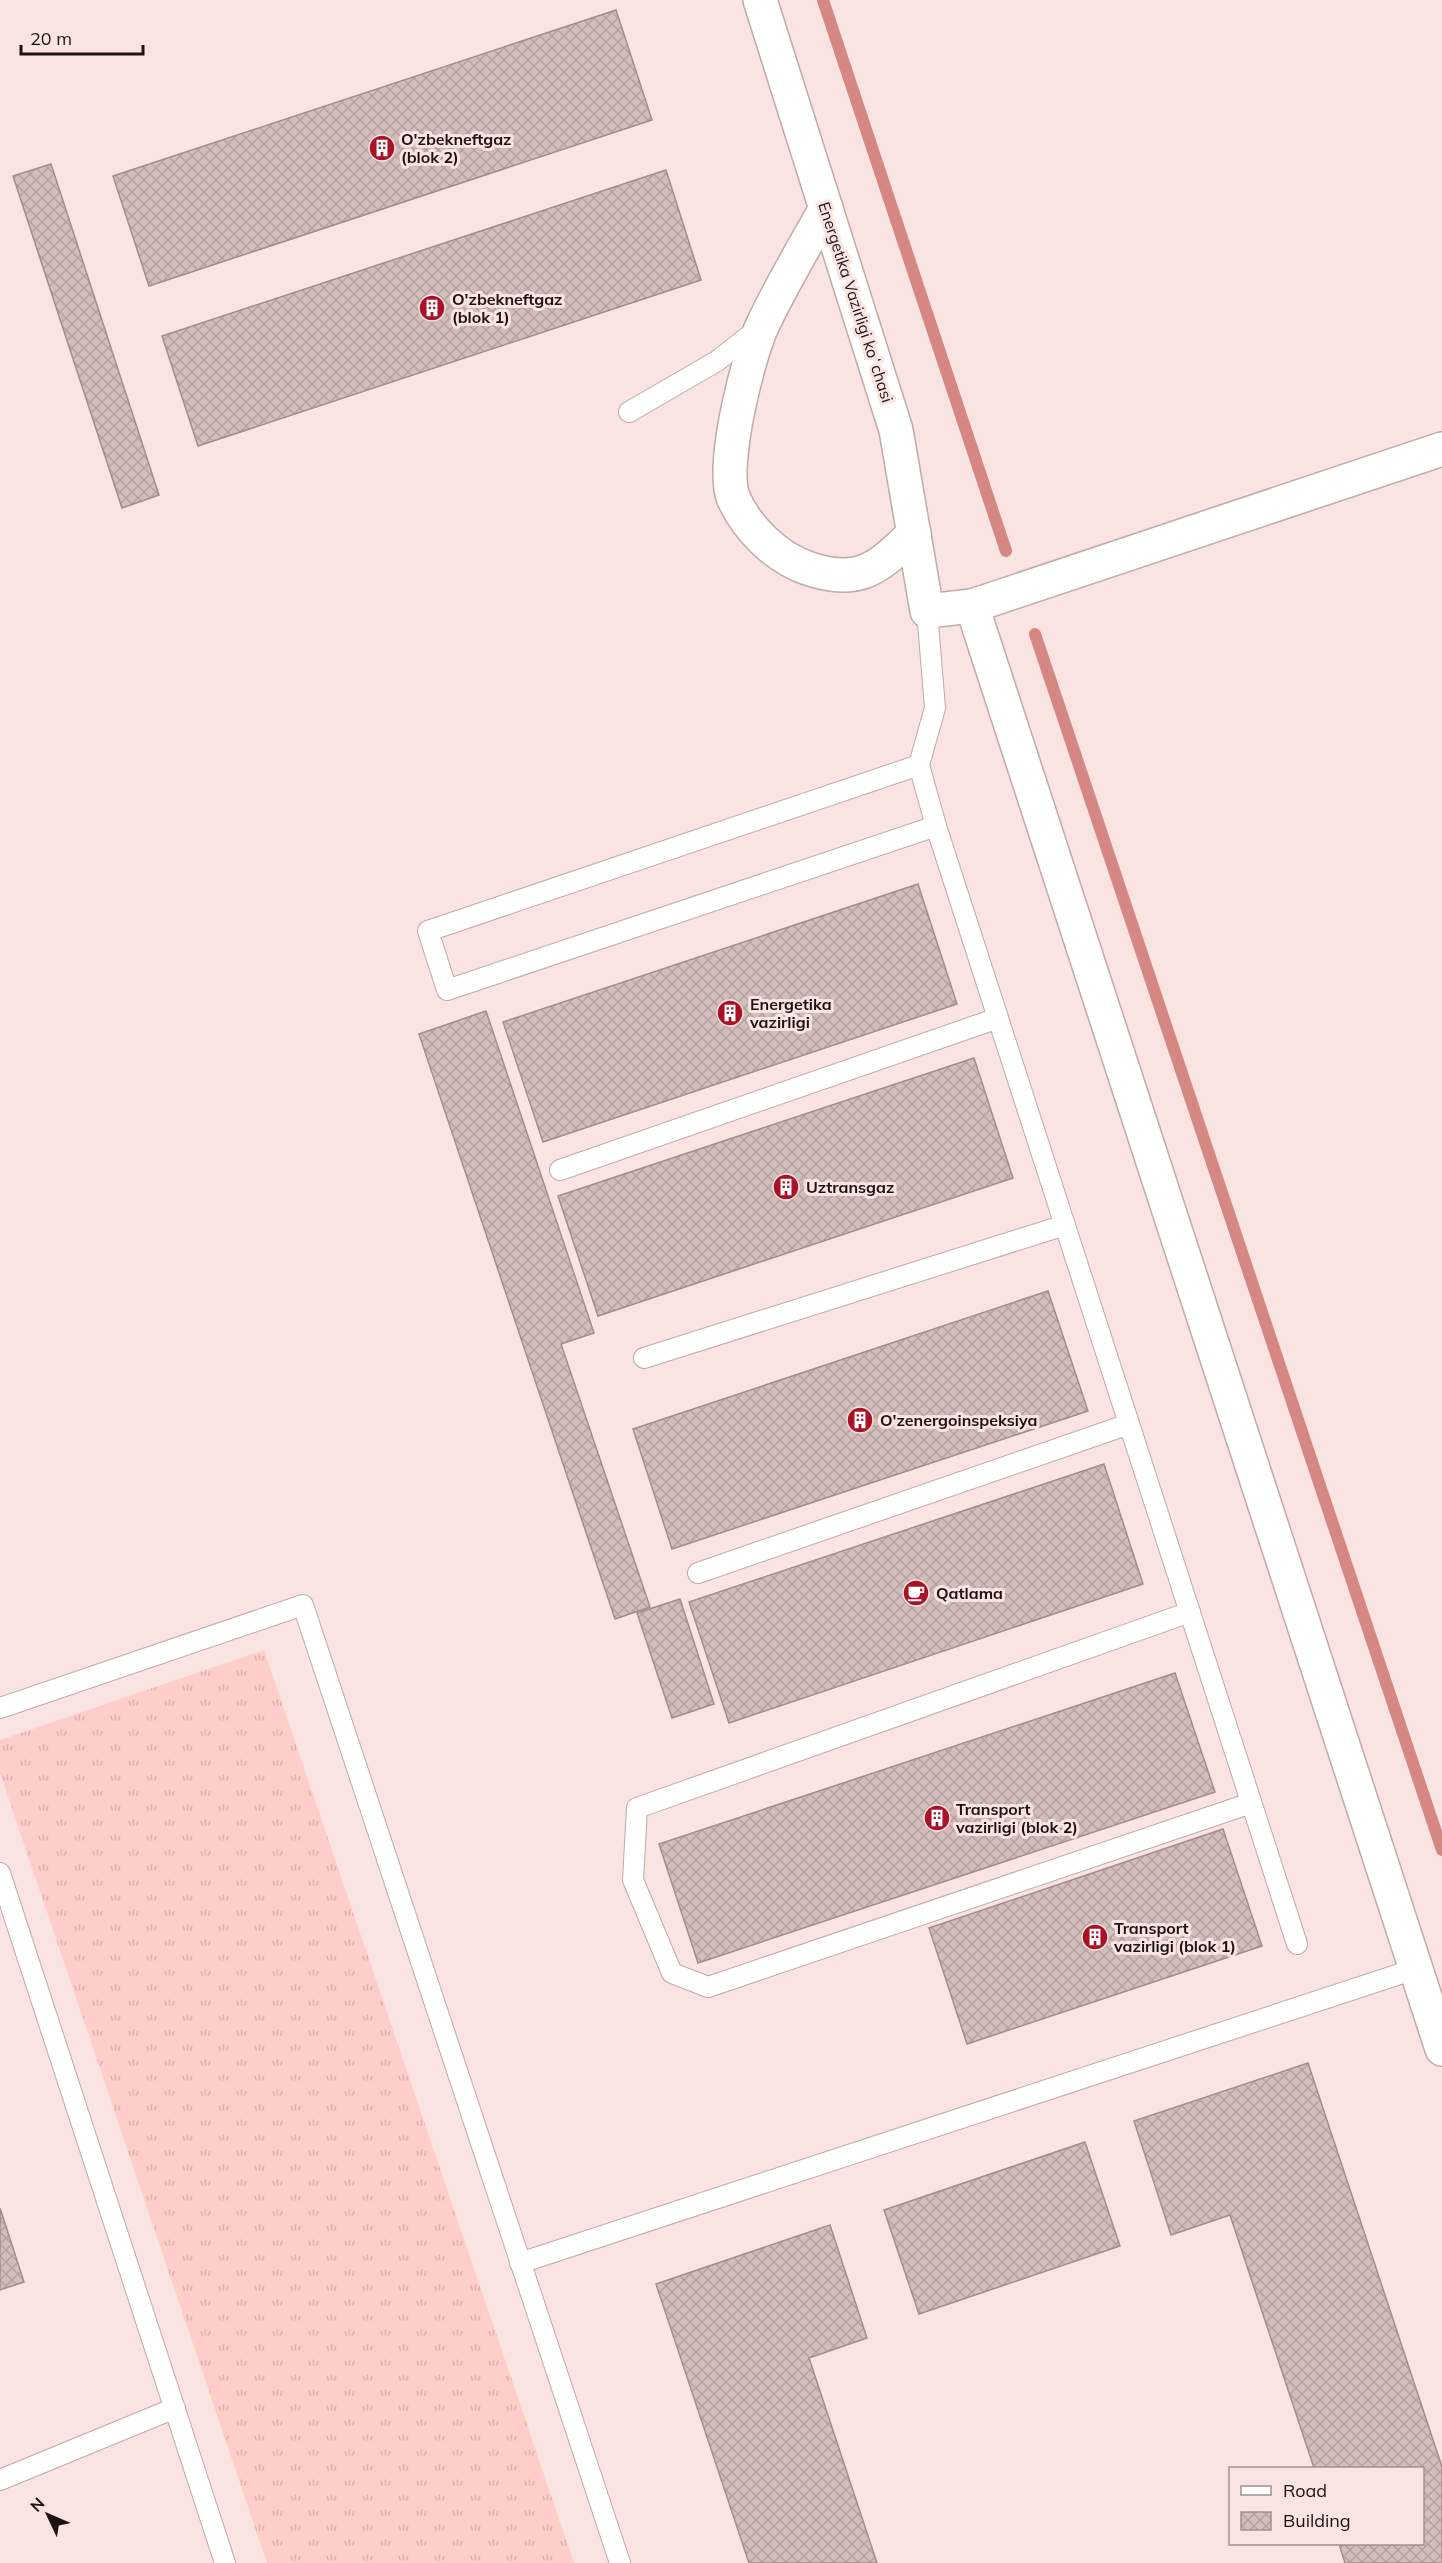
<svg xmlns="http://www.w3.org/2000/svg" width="1442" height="2563" viewBox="0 0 1442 2563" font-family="Mulish,sans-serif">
  <defs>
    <pattern id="grass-tufts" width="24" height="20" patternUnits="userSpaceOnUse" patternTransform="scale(1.5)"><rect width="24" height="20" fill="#ffcecb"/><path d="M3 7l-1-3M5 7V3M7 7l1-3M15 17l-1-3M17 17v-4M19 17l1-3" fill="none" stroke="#dab0ad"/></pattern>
    <pattern id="building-cross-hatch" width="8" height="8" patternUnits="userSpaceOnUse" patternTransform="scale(1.5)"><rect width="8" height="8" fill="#d2bdbb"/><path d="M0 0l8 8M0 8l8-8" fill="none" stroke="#b4a2a0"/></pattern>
  </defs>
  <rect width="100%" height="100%" fill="#fae4e2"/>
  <!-- grass -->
  <polygon fill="url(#grass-tufts)" points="264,1650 574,2563 267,2563 0,1773 0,1740"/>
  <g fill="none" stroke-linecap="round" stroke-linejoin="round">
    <!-- stream -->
    <g stroke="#d48783" stroke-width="12">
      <polyline points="823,0 1006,551"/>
      <polyline points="1035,634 1442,1850"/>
    </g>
  </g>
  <!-- building -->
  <g fill="url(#building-cross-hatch)" stroke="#a28d8c" stroke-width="1.5">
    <polygon points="616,10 652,120 149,286 113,176"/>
    <polygon points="51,164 159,495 122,508 13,176"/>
    <polygon points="666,170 701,280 198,446 162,336"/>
    <polygon points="918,884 957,1004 543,1142 503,1022"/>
    <polygon points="486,1011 594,1333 561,1344 650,1607 615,1619 419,1034"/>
    <polygon points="974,1058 1013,1178 598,1316 558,1196"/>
    <polygon points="1048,1291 1088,1411 672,1549 633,1429"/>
    <polygon points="1104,1464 1143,1584 729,1723 689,1602"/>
    <polygon points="680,1599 714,1704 672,1718 637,1613"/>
    <polygon points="1175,1673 1215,1792 698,1963 659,1844"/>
    <polygon points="1223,1829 1262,1946 967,2044 929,1928"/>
    <polygon points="1308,2063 1442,2467 1442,2563 1345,2563 1339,2544 1422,2544 1422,2468 1314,2468 1230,2215 1171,2235 1134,2121"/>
    <polygon points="1085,2142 1120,2246 919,2314 884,2210"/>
    <polygon points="0,2208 24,2282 0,2290"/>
    <polygon points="830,2225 867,2338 809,2358 877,2563 749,2563 656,2284"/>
  </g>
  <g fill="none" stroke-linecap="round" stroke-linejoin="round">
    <defs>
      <g id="service">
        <polyline points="629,412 717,361 758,329"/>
        <polyline points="927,611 935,708 919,765 936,826 1297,1944"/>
        <polyline points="919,765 428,931 447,990 936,826"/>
        <polyline points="560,1170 998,1018"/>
        <polyline points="644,1358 1065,1225"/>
        <polyline points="698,1573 1129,1424"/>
        <polyline points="1190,1612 637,1808 633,1880 672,1973 708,1987 1251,1803"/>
        <polyline points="0,1708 303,1605 620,2563"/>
        <polyline points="0,1873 225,2563"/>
        <polyline points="520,2263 1415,1969"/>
        <polyline points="0,2480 175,2408"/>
      </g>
      <g id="minor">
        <path d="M826 208C805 246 782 284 763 324 748 356 721 464 733 497 746 528 776 557 807 568 858 586 878 569 914 533"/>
        <polyline points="972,606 1442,449"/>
      </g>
      <polyline id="tertiary" points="760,0 896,430 927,611 972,606 1442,2049"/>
    </defs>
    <!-- service casing -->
    <use href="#service" stroke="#bfaaa8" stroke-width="22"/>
    <!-- minor casing -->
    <use href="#minor" stroke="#bfaaa8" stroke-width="36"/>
    <!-- tertiary casing -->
    <use href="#tertiary" stroke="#bfaaa8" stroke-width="36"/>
    <!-- service -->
    <use href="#service" stroke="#fff" stroke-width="20"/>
    <!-- minor -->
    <use href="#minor" stroke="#fff" stroke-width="33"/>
    <!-- tertiary -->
    <use href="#tertiary" stroke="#fff" stroke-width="33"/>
  </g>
  <!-- icons -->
  <defs>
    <symbol id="building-disc" viewBox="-11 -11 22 22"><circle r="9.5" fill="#a81126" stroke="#fae4e2"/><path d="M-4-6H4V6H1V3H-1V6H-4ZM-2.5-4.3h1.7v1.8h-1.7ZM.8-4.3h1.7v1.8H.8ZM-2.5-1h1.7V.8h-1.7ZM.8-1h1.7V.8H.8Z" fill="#fff"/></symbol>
    <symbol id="cafe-disc" viewBox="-11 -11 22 22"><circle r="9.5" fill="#a81126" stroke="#fae4e2"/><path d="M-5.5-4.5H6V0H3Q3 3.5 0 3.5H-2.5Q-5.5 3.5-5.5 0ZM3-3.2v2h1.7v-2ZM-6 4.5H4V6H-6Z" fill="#fff"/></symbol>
  </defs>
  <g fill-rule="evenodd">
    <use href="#building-disc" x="367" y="133" width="30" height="30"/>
    <use href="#building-disc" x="417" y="293" width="30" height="30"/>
    <use href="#building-disc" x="715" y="998" width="30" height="30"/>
    <use href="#building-disc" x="771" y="1172" width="30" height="30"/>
    <use href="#building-disc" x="845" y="1405" width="30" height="30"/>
    <use href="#cafe-disc" x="901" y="1578" width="30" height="30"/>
    <use href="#building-disc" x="922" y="1803" width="30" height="30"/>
    <use href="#building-disc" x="1080" y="1922" width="30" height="30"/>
  </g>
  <g text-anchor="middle" stroke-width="6" stroke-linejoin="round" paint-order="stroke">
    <!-- poi labels -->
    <g font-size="16" font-weight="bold" fill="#1c1414" stroke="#fae4e2" text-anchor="start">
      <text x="401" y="145">O'zbekneftgaz<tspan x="401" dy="18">(blok 2)</tspan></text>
      <text x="452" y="305">O'zbekneftgaz<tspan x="452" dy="18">(blok 1)</tspan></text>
      <text x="750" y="1010">Energetika<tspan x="750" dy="18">vazirligi</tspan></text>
      <text x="806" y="1193">Uztransgaz</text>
      <text x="880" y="1426">O'zenergoinspeksiya</text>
      <text x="936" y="1599">Qatlama</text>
      <text x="956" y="1815">Transport<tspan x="956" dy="18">vazirligi (blok 2)</tspan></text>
      <text x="1114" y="1934">Transport<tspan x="1114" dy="18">vazirligi (blok 1)</tspan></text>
    </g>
    <!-- street labels -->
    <g font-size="16" fill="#1c1414" stroke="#fae4e2">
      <text transform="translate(856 302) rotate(72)" y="6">Energetika Vazirligi koʻchasi</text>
    </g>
  </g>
  <!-- legend -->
  <rect x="1229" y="2467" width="195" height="78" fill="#fae4e2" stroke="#a19190" stroke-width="1.5"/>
  <rect x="1241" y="2486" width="30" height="9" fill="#ffffff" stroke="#a19190" stroke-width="1.5"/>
  <text x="1283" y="2497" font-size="18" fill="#1c1414">Road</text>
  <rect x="1241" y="2512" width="30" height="18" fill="url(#building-cross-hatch)" stroke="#a19190" stroke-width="1.5"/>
  <text x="1283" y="2527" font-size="18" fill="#1c1414">Building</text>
  <!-- north arrow -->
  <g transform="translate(48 2515) rotate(314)" stroke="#fae4e2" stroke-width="4.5" paint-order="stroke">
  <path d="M0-4.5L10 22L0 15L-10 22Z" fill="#1c1414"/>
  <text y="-9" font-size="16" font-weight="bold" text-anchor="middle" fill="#1c1414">N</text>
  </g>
  <!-- scale -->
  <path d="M21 45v9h122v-9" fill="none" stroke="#1c1414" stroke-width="3"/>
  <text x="30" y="45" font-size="18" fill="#1c1414" stroke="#fae4e2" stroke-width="4.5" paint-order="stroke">20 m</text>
</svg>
